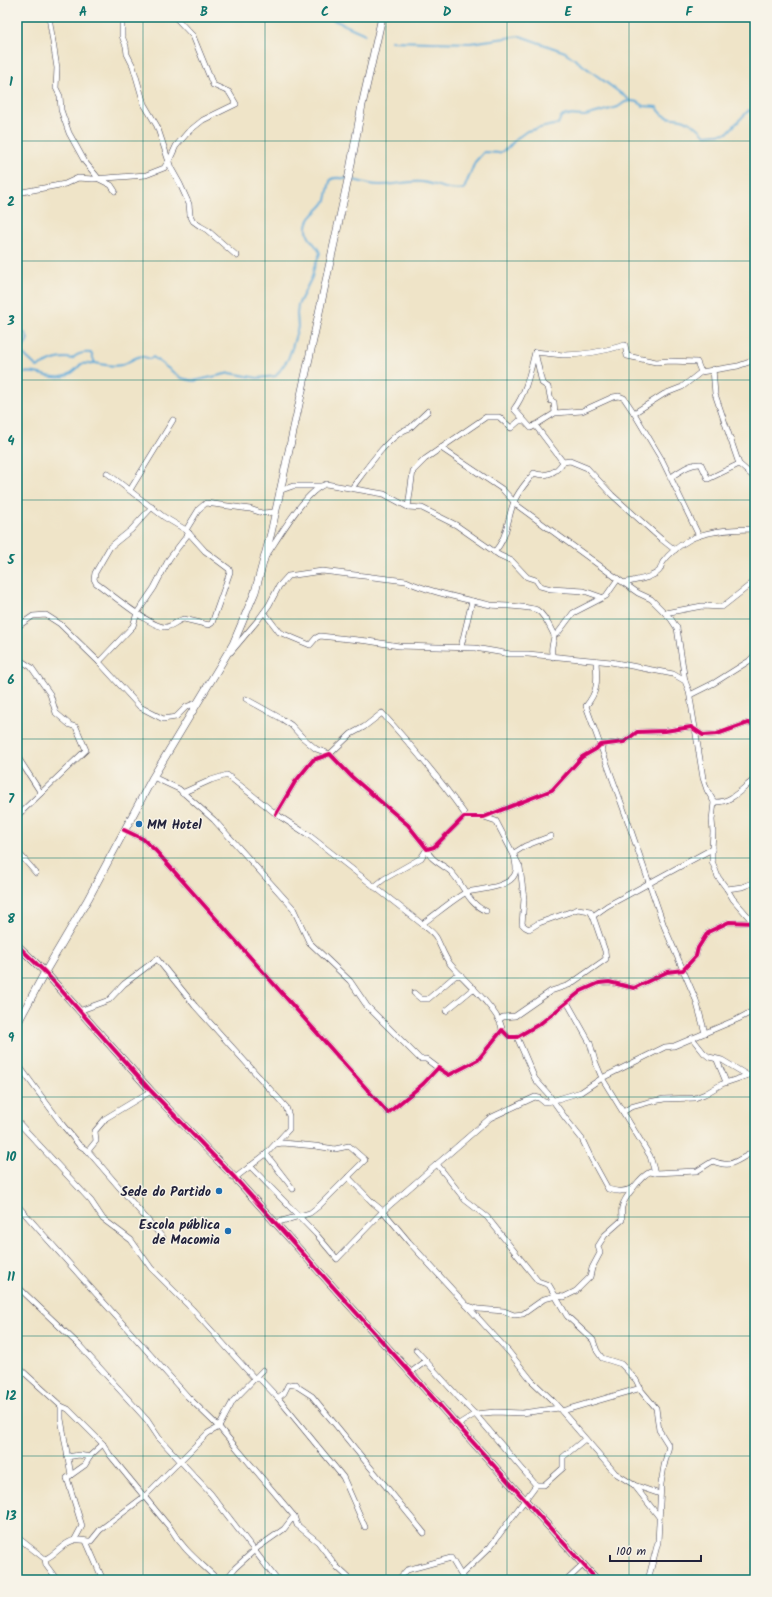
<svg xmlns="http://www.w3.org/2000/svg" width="772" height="1597" viewBox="0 0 772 1597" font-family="Kalam,sans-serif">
  <rect width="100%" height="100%" fill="#f7f3e8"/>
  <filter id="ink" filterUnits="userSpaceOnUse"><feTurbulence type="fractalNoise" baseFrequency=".025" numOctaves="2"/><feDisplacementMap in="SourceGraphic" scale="8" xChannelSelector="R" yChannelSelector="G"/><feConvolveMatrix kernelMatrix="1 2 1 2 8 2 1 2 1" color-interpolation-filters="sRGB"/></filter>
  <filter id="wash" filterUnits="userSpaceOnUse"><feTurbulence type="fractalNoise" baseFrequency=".012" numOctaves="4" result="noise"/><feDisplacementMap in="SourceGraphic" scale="16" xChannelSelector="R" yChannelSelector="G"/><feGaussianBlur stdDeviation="0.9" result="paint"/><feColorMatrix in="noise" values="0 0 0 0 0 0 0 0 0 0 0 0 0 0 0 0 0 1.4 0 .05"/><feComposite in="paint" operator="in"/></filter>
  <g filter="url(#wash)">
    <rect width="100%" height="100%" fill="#efe4c8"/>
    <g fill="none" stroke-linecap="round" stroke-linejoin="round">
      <!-- stream -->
      <g stroke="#61abd9" stroke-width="2">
        <polyline points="327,17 365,34"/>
        <polyline points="391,41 470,43 520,36 565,52 631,101"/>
        <path d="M17 329 26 334 28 339 21 352 37 367C47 363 61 355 72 359 77 353 83 352 91 353L95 363C104 365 112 367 121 365 134 362 134 352 150 359L153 357 181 378 194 381 230 373 258 378 276 376 288 359 292 348 298 327 297 314 298 305 312 277 314 268 320 253C317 245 310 241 308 235 302 216 321 212 326 200 328 193 328 186 331 179 340 175 360 182 370 184 388 188 405 180 422 182 436 184 450 192 464 189L475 162 484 152 499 153 508 148 516 139 527 131 558 124 561 117 566 115 585 116 618 107 625 102 632 101 638 102 643 106 657 107C666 123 674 115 685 120 689 123 696 125 699 129 702 131 702 133 706 135L727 133 749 110 755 116"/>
        <path d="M17 374C42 366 58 392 81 364L95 363"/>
      </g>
    </g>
  </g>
  <g filter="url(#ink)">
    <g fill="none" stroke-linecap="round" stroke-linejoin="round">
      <defs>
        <g id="street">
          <polyline points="49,17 57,68 56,88 60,96 61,110 69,133 85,162 99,179 111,185 115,191"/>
          <polyline points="122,17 122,36 126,46 127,54 133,66 144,104 157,126 171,168 180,184 189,204 190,215 193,221 200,226 207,230 237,256"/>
          <polyline points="17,193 65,184 78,178 93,179 146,175 164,168 170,159 176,146 188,132 203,120 236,104 229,92 213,85 193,36 175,17"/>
          <path d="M535 352C544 353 554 354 563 355 584 355 605 351 625 345L627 356 656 362 670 361 697 362 701 372"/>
          <polyline points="713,369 715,394 739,464"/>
          <path d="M555 413 554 402 551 401 548 387 542 383 535 352C530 372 526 393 514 409L531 428 555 413 582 411 613 397 619 396 624 398 634 413 664 394 682 387 701 372 738 366 755 360"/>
          <polyline points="634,413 662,460 699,536"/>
          <polyline points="441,448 502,489 518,506 618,579 606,596 573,613 558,633 554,635"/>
          <polyline points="563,462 570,461 587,468 612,495 661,539 675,550"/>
          <path d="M107 473 164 517 186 530 205 551 229 569 230 572 212 623 209 625 184 619C177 620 171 628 164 627 149 626 110 593 96 583L94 579 95 573 110 547 131 530 152 507"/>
          <path d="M671 477C679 472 690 463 701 464L708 479 739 464 755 478"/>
          <path d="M352 488C364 472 390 433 410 428L428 411"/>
          <polyline points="130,490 173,420"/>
          <polyline points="279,491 293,486 321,486"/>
          <polyline points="408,507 413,471 425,459 486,417 499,417 511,428 519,421 524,421"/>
          <polyline points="186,530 199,509 206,503 250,509 262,513 275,512"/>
          <polyline points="189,533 169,559 154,588 137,613 133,626 99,662 140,707 163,719 176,717 186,707 198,702"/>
          <path d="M494 552C508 538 507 518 514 502 518 491 527 482 534 473 546 478 557 472 563 462L535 425"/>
          <path d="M266 556C279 537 305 491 326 484L384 494 408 507 422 508 456 525 499 555 512 561 527 577 536 580 540 586 551 589 584 591 601 597"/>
          <polyline points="618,579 638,593 651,599 671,619 677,628 685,681 689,691 703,778 707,790 714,802 712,820 713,832 712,849 712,861 718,877 727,889 733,899 753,922"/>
          <path d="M624 583C634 580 651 579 659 571 661 569 661 565 663 562 669 554 680 545 689 540 705 531 736 529 755 529"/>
          <polyline points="264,612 279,632 310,645 316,638 320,636 368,641 399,646 475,648 510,654 528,654 611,662 673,674 685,681"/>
          <polyline points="665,613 702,606 722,607 755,581"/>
          <polyline points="17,627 33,616 46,615 60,624 99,662"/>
          <polyline points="461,647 472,601"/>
          <path d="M231 652 258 620 269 605 279 586 288 576 322 571 406 581C428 592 467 600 491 605 502 606 529 606 537 610 545 615 550 627 554 635 554 643 549 649 553 657"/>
          <polyline points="17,658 31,667 50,694 56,713 70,725 76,727 86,750 17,816"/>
          <path d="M596 661C597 680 599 690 586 706L626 816 664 926 696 1000 705 1033"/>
          <polyline points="690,695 714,683 749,661 755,655"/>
          <path d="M246 699 282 719 291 725 302 737 316 749 330 754 351 734 364 727 382 713C411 745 439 778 464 813V817"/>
          <polyline points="17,756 41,793"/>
          <polyline points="153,777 179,789 214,820 293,908 309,942 350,981 367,1006 420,1059 426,1059 438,1068"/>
          <path d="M182 793 211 780 227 775 276 814 310 836 422 924C427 928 433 932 436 937 441 946 444 957 451 965 462 978 502 1013 502 1030"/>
          <path d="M714 802C732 803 742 788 755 779"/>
          <polyline points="276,814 295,782 313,760 330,754 352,777 408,825 427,849 434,847 464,817 484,817 552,790 582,757 596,749 600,745 624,742 637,732 665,731 691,727 703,735 717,734 748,723 755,725"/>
          <polyline points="484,817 496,821 520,867 524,899 522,924 525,927 529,929 539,923 578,909 590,911 593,916 605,951 606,959 569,985 551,991 515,1016 503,1017 499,1020"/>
          <polyline points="124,830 143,839 156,851 388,1113 423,1084 438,1068 449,1075 478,1060 502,1030 509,1037 517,1037 541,1023 581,991 599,983 609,982 634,988 667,972 683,970 696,956 698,948 708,932 729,922 755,923"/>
          <path d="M427 849C429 860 444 865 451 872 464 885 468 904 486 911"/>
          <polyline points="17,851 36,873"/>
          <polyline points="374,887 384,879 421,858 427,849"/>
          <polyline points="727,889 742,887 755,882"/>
          <polyline points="593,916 607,906 712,849"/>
          <path d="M422 924C431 918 460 894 467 892 480 889 509 888 515 874 518 868 514 860 514 853L525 846 551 836"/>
          <polyline points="414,993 421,999 428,999 455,976 461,975"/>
          <polyline points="567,1002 590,1043 595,1061 602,1078 650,1156 655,1173"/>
          <polyline points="79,1011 109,1000 124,984 157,959 195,1006 286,1107 289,1116 289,1129 266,1154 235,1178"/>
          <polyline points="446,1011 474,988"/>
          <path d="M517 1037 535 1079 549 1095 566 1119 582 1139 591 1158 608 1189C618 1192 624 1192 633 1188"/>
          <polyline points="692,1038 704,1053 709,1057 722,1060 747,1075"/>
          <polyline points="717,1060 726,1082"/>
          <polyline points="17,1063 61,1123 79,1145 88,1151 163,1238"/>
          <polyline points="623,1112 631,1107 649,1102 664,1099 695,1098 705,1094 722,1084 755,1073"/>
          <polyline points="17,1121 91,1201 103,1219 131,1240 151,1268 192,1309 255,1379 260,1379 278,1398 284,1393 288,1385 296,1384 298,1387 312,1396 424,1533"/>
          <polyline points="88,1151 96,1141 95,1131 106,1118 151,1091"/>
          <polyline points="266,1154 293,1189"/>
          <polyline points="437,1164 465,1200 487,1217 538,1281 549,1285 567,1316 593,1340 597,1351 602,1358 621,1364 636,1380 641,1390 656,1408 659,1430 669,1446 664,1466 661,1484 658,1542 648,1580"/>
          <polyline points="250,1166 316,1234 337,1259 383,1211 490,1118 535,1097 539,1098 544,1102 548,1102 581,1092 602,1078 665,1047 674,1046 738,1019 755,1010"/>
          <polyline points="348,1177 373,1203 383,1211 409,1242 509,1352 532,1381 552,1400 615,1473 634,1485 660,1494"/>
          <polyline points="17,1205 188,1397 219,1427 294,1516"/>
          <polyline points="275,1223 310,1213 319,1206 365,1160 349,1146 335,1149 315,1146 283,1143 276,1144"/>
          <polyline points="17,1286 79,1345 147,1420 159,1438 211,1494 277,1580"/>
          <path d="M466 1305 478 1309 504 1311 514 1315 523 1314 544 1299 556 1296 564 1297 576 1291 590 1277 592 1268 600 1253 598 1246 605 1235 622 1220C622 1216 621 1211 622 1207 624 1198 642 1175 650 1172L655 1173 697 1171 713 1161C733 1170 737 1158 755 1152"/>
          <polyline points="416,1350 460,1399 475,1414 536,1485"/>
          <path d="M17 1366 61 1406 68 1409 103 1444 110 1455 171 1529C183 1550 201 1563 218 1580"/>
          <polyline points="410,1373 426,1361"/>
          <polyline points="278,1398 343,1477 365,1527"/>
          <polyline points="61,1406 61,1419 71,1475 67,1478 82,1526 75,1539"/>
          <polyline points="562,1411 641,1388"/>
          <polyline points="457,1425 475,1414 495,1412 522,1413 559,1408"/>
          <polyline points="67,1457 79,1455 90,1457"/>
          <polyline points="71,1475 85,1465 91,1455 103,1444"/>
          <polyline points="634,1485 659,1517"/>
          <polyline points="17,1537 45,1559 46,1565 57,1580"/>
          <polyline points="86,1541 103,1580"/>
          <path d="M45 1559C56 1555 63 1542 75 1540 79 1539 86 1541 91 1541L100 1530 145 1496 208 1433 219 1427 233 1401 263 1370"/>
          <polyline points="462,1574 490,1547 536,1485 544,1485 563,1468 563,1457 585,1439"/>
          <polyline points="226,1580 235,1568 257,1548 284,1529 294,1516 297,1525 318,1542 337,1567 351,1580"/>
          <polyline points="398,1580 407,1570 451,1558 464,1580"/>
          <polyline points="567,1580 583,1565"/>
        </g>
        <g id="secondary">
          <polyline points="17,945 45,972 151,1091 235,1178 597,1580"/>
          <polyline points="17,1024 45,972 88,899 153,777 233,644 255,592 271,533 349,175 362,105 382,17"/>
        </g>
      </defs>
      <!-- street casing -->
      <use href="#street" stroke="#413f50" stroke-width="6"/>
      <!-- secondary casing -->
      <use href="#secondary" stroke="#413f50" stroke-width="8"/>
      <!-- street -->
      <use href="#street" stroke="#fff" stroke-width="5"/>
      <!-- secondary -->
      <use href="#secondary" stroke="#fff" stroke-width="7"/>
      <defs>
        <g id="cycleway">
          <polyline points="276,814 295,782 313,760 330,754 352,777 408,825 427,849 434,847 464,817 484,817 552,790 582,757 596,749 600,745 624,742 637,732 665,731 691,727 703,735 717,734 748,723 755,725"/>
          <polyline points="124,830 143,839 156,851 388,1113 423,1084 438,1068 449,1075 478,1060 502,1030 509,1037 517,1037 541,1023 581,991 599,983 609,982 634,988 667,972 683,970 696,956 698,948 708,932 729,922 755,923"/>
          <polyline points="17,945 45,972 151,1091 235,1178 597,1580"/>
        </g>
      </defs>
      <!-- cycleway casing -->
      <use href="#cycleway" stroke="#f7f3e8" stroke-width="6"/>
      <!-- cycleway -->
      <use href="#cycleway" stroke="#d6006c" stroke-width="4"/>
    </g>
  </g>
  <!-- grid -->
  <path fill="none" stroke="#0f766e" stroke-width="1" stroke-opacity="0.55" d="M143 17V1580M265 17V1580M386 17V1580M507 17V1580M629 17V1580M17 141H755M17 261H755M17 380H755M17 500H755M17 619H755M17 739H755M17 858H755M17 978H755M17 1097H755M17 1217H755M17 1336H755M17 1456H755"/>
  <!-- markers -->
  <g fill="#1f6fb2" stroke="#f7f3e8" stroke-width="1.5">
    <circle cx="139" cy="824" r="4"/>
    <circle cx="219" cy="1191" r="4"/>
    <circle cx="228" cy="1231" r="4"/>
  </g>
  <g text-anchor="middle" stroke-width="3" stroke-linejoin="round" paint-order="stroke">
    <!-- poi labels -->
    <g font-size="13" font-weight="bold" fill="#22223b" stroke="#f7f3e8" text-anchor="end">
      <text x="147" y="829" text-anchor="start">MM Hotel</text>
      <text x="211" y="1196">Sede do Partido</text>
      <text x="220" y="1229">Escola pública<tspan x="220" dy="15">de Macomia</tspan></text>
    </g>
  </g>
  <!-- margin -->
  <rect width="772" height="1597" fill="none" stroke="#f7f3e8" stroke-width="44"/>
  <!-- scale -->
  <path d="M610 1555v6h91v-6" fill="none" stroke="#22223b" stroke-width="2"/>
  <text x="616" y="1555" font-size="12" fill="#22223b" stroke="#f7f3e8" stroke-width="3" paint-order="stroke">100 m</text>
  <rect x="22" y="22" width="728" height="1553" fill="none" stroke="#0f766e" stroke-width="1.5"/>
  <g font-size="13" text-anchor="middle" font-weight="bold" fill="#0f766e">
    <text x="83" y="16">A</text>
    <text x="204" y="16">B</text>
    <text x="325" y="16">C</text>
    <text x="447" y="16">D</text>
    <text x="568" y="16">E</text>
    <text x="689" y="16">F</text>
    <text x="11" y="86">1</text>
    <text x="11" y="206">2</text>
    <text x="11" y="325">3</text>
    <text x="11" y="445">4</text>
    <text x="11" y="564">5</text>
    <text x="11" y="684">6</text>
    <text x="11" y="803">7</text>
    <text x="11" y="923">8</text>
    <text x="11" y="1042">9</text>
    <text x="11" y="1161">10</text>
    <text x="11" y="1281">11</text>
    <text x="11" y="1400">12</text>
    <text x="11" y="1520">13</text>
  </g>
</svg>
